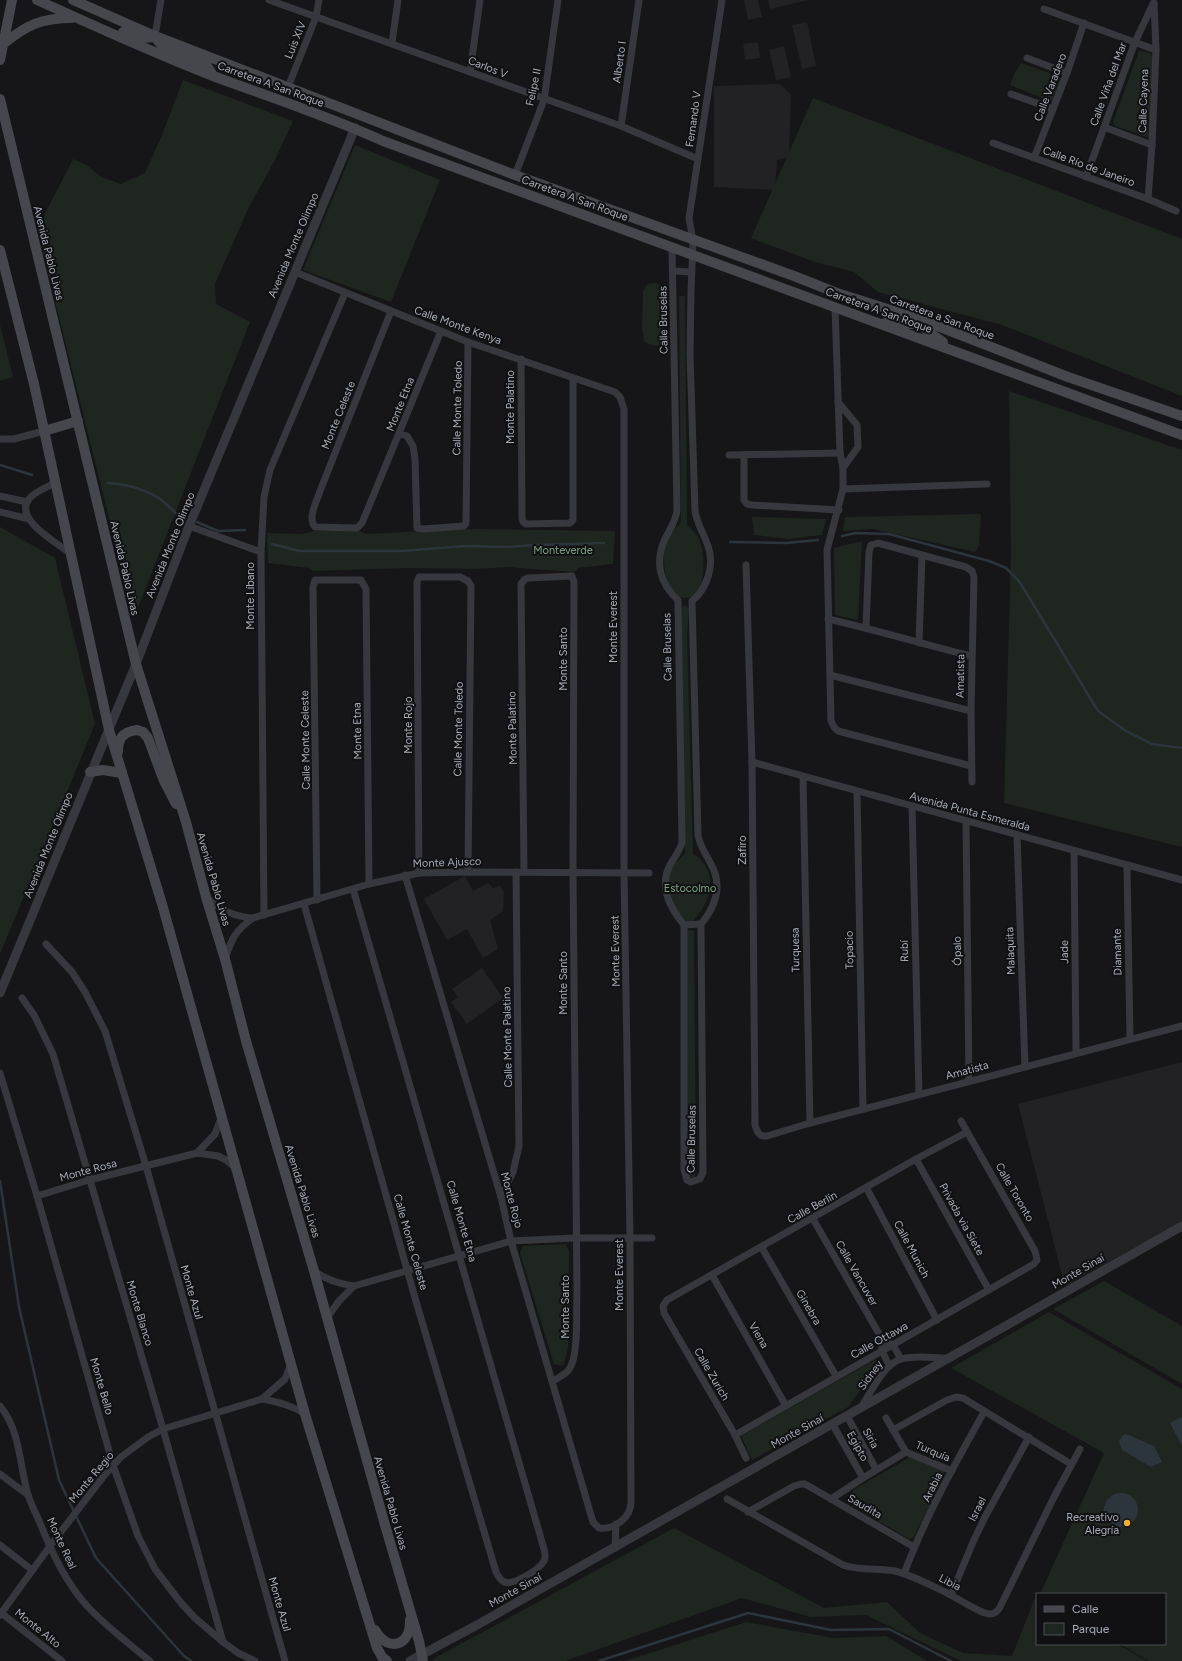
<svg xmlns="http://www.w3.org/2000/svg" width="1182" height="1661" viewBox="0 0 1182 1661" font-family="Figtree,sans-serif">
  <rect width="100%" height="100%" fill="#161618"/>
  <!-- built -->
  <g fill="#222225">
    <polygon points="744,0 758,0 762,17 748,20"/>
    <polygon points="768,0 808,0 770,9"/>
    <polygon points="807,22 816,66 802,69 792,25"/>
    <polygon points="758,42 760,58 745,60 743,44"/>
    <polygon points="784,46 791,77 776,80 769,50"/>
    <polygon points="780,84 791,95 789,157 777,160 775,190 714,187 714,86"/>
    <polygon points="465,876 473,891 488,883 493,888 500,885 504,893 503,911 490,920 498,949 483,958 467,929 447,940 424,899"/>
    <polygon points="482,968 503,998 467,1024 451,1002 458,997 452,989"/>
    <polygon points="1182,1062 1182,1221 1065,1286 1018,1104"/>
  </g>
  <!-- green -->
  <g fill="#1e261f">
    <polygon points="1139,51 1150,53 1153,58 1149,138 1115,126 1113,122"/>
    <polygon points="1021,63 1060,77 1063,81 1055,103 1010,85 1014,74"/>
    <polygon points="183,80 293,121 275,160 249,207 215,284 216,304 250,322 134,618 37,229 73,159 88,166 101,177 121,184 145,173 162,135"/>
    <polygon points="813,98 1182,239 1182,396 1002,325 878,292 854,272 815,262 751,238"/>
    <polygon points="355,145 440,180 391,302 303,270"/>
    <polygon points="655,283 665,287 664,341 658,346 651,345 644,341 642,329 643,291 647,284"/>
    <path d="M679 296H685L687 524C691 530 697 533 700 541 705 556 708 600 684 598 665 596 661 558 666 544 667 540 670 534 672 531 675 527 679 526 681 522Z"/>
    <polygon points="0,325 13,377 0,381"/>
    <polygon points="1009,391 1182,450 1182,847 1004,803 1011,554"/>
    <polygon points="981,514 979,545 975,552 873,529 843,531 845,517"/>
    <polygon points="752,517 826,519 822,535 790,539 754,535"/>
    <polygon points="0,527 55,558 95,724 0,954"/>
    <polygon points="463,529 615,531 613,564 578,568 575,572 517,568 510,567 472,569 407,568 313,571 309,568 268,563 267,533 303,534 313,531 357,530 366,534"/>
    <polygon points="862,541 858,620 835,615 834,548"/>
    <path d="M683 606H686L689 609 687 637 693 854C700 857 702 861 706 867 717 887 705 910 690 924 675 916 661 886 670 869 674 863 681 858 685 853L681 609Z"/>
    <polygon points="688,930 694,931 696,1172 694,1178 688,1177 686,1173 687,935"/>
    <polygon points="566,1244 569,1251 568,1348 563,1366 554,1364 520,1253 523,1246"/>
    <polygon points="1104,1281 1182,1326 1182,1384 1053,1309"/>
    <polygon points="1049,1312 1182,1389 1182,1661 1149,1661 1120,1644 1165,1644 1165,1594 1040,1594 1104,1453 951,1368"/>
    <polygon points="876,1359 878,1366 848,1407 752,1460 741,1436"/>
    <polygon points="912,1456 944,1471 945,1476 913,1538 909,1539 856,1508 851,1501 853,1490"/>
    <polygon points="674,1528 824,1608 887,1602 920,1633 963,1653 1012,1656 1035,1598 1037,1599 1037,1644 1117,1644 1147,1661 961,1661 866,1615 811,1617 742,1598 565,1661 434,1661 433,1659"/>
    <polygon points="746,1622 833,1638 886,1636 927,1661 625,1661"/>
  </g>
  <!-- water -->
  <g fill="#2c353c">
    <polygon points="1181,1417 1182,1418 1182,1446 1170,1423"/>
    <polygon points="1124,1434 1129,1435 1154,1446 1162,1462 1151,1467 1122,1450 1119,1441"/>
    <circle cx="1121" cy="1510" r="17"/>
  </g>
  <g fill="none" stroke-linecap="round" stroke-linejoin="round">
    <!-- stream -->
    <g stroke="#2c353c" stroke-width="2.5">
      <polyline points="0,465 32,475"/>
      <path d="M108 483C126 484 144 489 159 498 167 504 175 513 182 519"/>
      <polyline points="197,522 218,531 245,530"/>
      <polyline points="842,536 856,533 889,534 989,561 1006,568 1019,581 1098,711 1126,731 1152,744 1182,748"/>
      <polyline points="730,542 787,543 818,540"/>
      <polyline points="272,544 299,551 402,551 465,546 507,547 534,545 604,543"/>
      <polyline points="0,1181 19,1307 59,1480 96,1558 184,1656 191,1661"/>
      <polyline points="599,1661 748,1613 831,1630 889,1629 951,1661"/>
    </g>
    <!-- minor -->
    <g stroke="#37383d" stroke-width="7">
      <polyline points="269,0 621,126 698,159"/>
      <polyline points="1044,9 1156,50"/>
      <polyline points="155,36 161,0"/>
      <polyline points="392,43 398,0"/>
      <polyline points="1027,58 1067,73"/>
      <polyline points="470,72 480,0"/>
      <polyline points="288,87 316,17 319,0"/>
      <polyline points="1011,94 1053,109"/>
      <polyline points="621,126 639,0"/>
      <polyline points="1104,127 1152,145"/>
      <polyline points="993,143 1148,199 1176,211"/>
      <polyline points="1034,158 1067,73 1084,23"/>
      <polyline points="515,175 544,100 558,0"/>
      <polyline points="1086,177 1135,42 1153,4"/>
      <polyline points="1148,199 1152,145 1156,50 1154,3"/>
      <path d="M672 248 677 510C676 522 669 530 664 541 655 563 660 584 678 600L682 842C680 852 673 858 669 867 659 889 671 909 684 925V1170L687 1180 691 1182 700 1179 703 1172 701 924C716 906 723 886 711 864 706 854 700 847 698 835L692 601C707 589 715 565 708 546 704 534 697 524 695 511L690 353 691 292 693 241 689 218 722 0"/>
      <polyline points="673,271 691,272"/>
      <path d="M295 272 468 342 615 392 620 397 624 409V873L630 1238 631 1502C631 1518 614 1530 599 1528L593 1522 511 1241 501 1197 405 875"/>
      <polyline points="835,307 840,453 843,468 843,489 827,550 831,721 834,727 838,731 971,766"/>
      <path d="M391 311 320 491C317 501 307 518 315 527L357 528 362 523 441 331"/>
      <polyline points="521,359 522,518 523,522 526,524 570,523 573,520 573,378"/>
      <polyline points="838,402 857,425 858,447 843,468"/>
      <polyline points="400,434 407,436 413,446 415,459 417,528 423,529 464,526 466,523 468,342"/>
      <polyline points="0,439 14,439 44,431"/>
      <polyline points="729,455 840,453"/>
      <polyline points="744,455 744,500 747,504 752,505 839,510"/>
      <path d="M55 483C47 487 34 492 29 499 13 519 57 543 70 553"/>
      <polyline points="843,489 987,484"/>
      <polyline points="0,496 27,502"/>
      <polyline points="0,512 29,519"/>
      <polyline points="189,526 261,552"/>
      <path d="M746 565 752 762 755 1125C757 1132 759 1137 767 1136L810 1123 1182 1026"/>
      <path d="M828 619C876 630 923 644 971 656"/>
      <polyline points="866,628 869,552 871,545 878,543 966,567 972,571 974,577 971,711 972,782"/>
      <polyline points="919,643 922,555"/>
      <polyline points="830,675 971,711"/>
      <polyline points="752,762 1182,880"/>
      <polyline points="803,777 810,1123"/>
      <polyline points="857,792 863,1109"/>
      <polyline points="912,806 919,1094"/>
      <polyline points="966,821 969,1081"/>
      <polyline points="1017,835 1025,1067"/>
      <polyline points="1074,851 1076,1053"/>
      <polyline points="1127,865 1130,1039"/>
      <path d="M524 872 521 584 525 579 528 578 572 576 574 582 573 872 577 1290C576 1308 579 1353 570 1368 567 1374 559 1377 553 1381"/>
      <polyline points="419,873 417,582 419,577 460,577 468,581 471,586 468,872"/>
      <path d="M207 898C221 911 235 917 253 918"/>
      <polyline points="317,900 313,587 315,580 361,580 366,589 369,884"/>
      <path d="M304 904 415 1298 496 1572C498 1576 500 1580 504 1582 513 1586 540 1569 544 1561 546 1557 545 1553 544 1549L353 889"/>
      <polyline points="264,915 261,552 264,497 270,470 345,293"/>
      <polyline points="684,925 701,924"/>
      <polyline points="46,944 72,972 85,992 105,1031 146,1166 285,1661"/>
      <path d="M225 959C232 938 235 931 253 918L369 884 419 873 468 872 649 873"/>
      <polyline points="22,998 34,1015 53,1054 163,1429 223,1642"/>
      <polyline points="0,1073 37,1196 113,1465 138,1536 155,1569 181,1603 195,1618 223,1642 238,1653 255,1661"/>
      <polyline points="197,1153 215,1134 221,1118"/>
      <polyline points="916,1159 989,1290"/>
      <polyline points="867,1189 937,1320"/>
      <polyline points="37,1196 89,1180 197,1153 218,1156 226,1160 237,1169"/>
      <polyline points="501,1197 513,1172 519,1146 516,872"/>
      <polyline points="813,1219 882,1339 893,1345 901,1359"/>
      <polyline points="762,1248 836,1376"/>
      <path d="M314 1271C327 1280 339 1284 354 1286L511 1241 575 1238H652"/>
      <polyline points="712,1275 786,1406"/>
      <polyline points="327,1318 339,1301 354,1286"/>
      <polyline points="882,1339 882,1351 889,1365"/>
      <path d="M262 1399C278 1402 291 1405 305 1414"/>
      <path d="M0 1406C21 1432 19 1464 28 1495 31 1504 36 1514 40 1523 52 1553 66 1583 88 1607 107 1627 129 1644 150 1661"/>
      <path d="M862 1406C871 1392 884 1364 901 1359 915 1355 933 1358 948 1358"/>
      <polyline points="847,1416 876,1469"/>
      <polyline points="886,1418 906,1452"/>
      <polyline points="833,1425 863,1478"/>
      <polyline points="893,1430 947,1400 956,1397 963,1398 1071,1464"/>
      <polyline points="735,1435 1034,1264 1037,1260 1035,1251 961,1121"/>
      <polyline points="906,1452 952,1471"/>
      <polyline points="746,1458 735,1435 664,1313 663,1306 667,1300 916,1159 967,1132"/>
      <polyline points="0,1474 28,1495"/>
      <path d="M727 1499 843 1565C859 1571 878 1568 895 1571 911 1575 926 1583 941 1590 951 1594 982 1615 990 1614 995 1614 998 1611 1000 1607L1053 1499 1080 1449"/>
      <polyline points="831,1499 863,1478 906,1452"/>
      <polyline points="748,1512 794,1486 801,1484 805,1484 914,1547"/>
      <polyline points="0,1545 32,1570"/>
      <polyline points="615,1548 616,1524"/>
      <path d="M904 1574C925 1517 955 1464 984 1412"/>
      <polyline points="951,1595 973,1542 985,1517 1029,1437"/>
      <polyline points="0,1612 62,1661"/>
      <polyline points="0,1615 50,1546 103,1477 121,1457 148,1437 163,1429 262,1399 285,1379 291,1364"/>
    </g>
    <!-- tertiary -->
    <g stroke="#37383d" stroke-width="9">
      <polyline points="0,993 136,664 189,526 355,128"/>
      <polyline points="410,1661 477,1625 1182,1226"/>
    </g>
    <!-- secondary -->
    <g stroke="#45474d" stroke-width="10">
      <path d="M37 0C95 26 153 53 213 76 270 97 328 116 383 141L1182 435"/>
      <polyline points="73,0 155,36 515,175 794,276 837,293 922,320 1068,377 1182,416"/>
      <path d="M123 32C134 36 144 40 155 36"/>
      <path d="M155 36C163 54 187 58 204 64L207 66 212 74"/>
      <path d="M3 44C27 25 41 18 72 18"/>
      <polyline points="0,60 12,0"/>
      <polyline points="0,99 136,664 186,822 206,897 225,959 246,1041 314,1271 385,1525 419,1641 423,1661"/>
      <polyline points="0,250 34,384 109,730 162,904 305,1414 377,1648 382,1657 387,1661"/>
      <polyline points="885,323 913,324 922,320 926,330 943,342"/>
      <polyline points="44,431 78,421"/>
      <path d="M118 752C118 739 122 732 137 730L143 732 148 738 164 781 176 804"/>
      <polyline points="90,772 103,770 122,773"/>
      <path d="M375 1630C388 1653 411 1646 410 1620"/>
    </g>
  </g>
  <!-- markers -->
  <circle fill="#f2b134" stroke="#111113" stroke-width="1.5" cx="1127" cy="1523" r="4"/>
  <g text-anchor="middle" stroke-width="4" stroke-linejoin="round" paint-order="stroke">
    <!-- street labels -->
    <g font-size="11" fill="#a8adb8" stroke="#111113">
      <text transform="translate(295 40) rotate(-68)" y="4">Luis XIV</text>
      <text transform="translate(619 62) rotate(-82)" y="4">Alberto I</text>
      <text transform="translate(488 67) rotate(21)" y="4">Carlos V</text>
      <text transform="translate(271 84) rotate(20)" y="4">Carretera A San Roque</text>
      <text transform="translate(1108 84) rotate(-70)" y="4">Calle Viña del Mar</text>
      <text transform="translate(533 87) rotate(-78)" y="4">Felipe II</text>
      <text transform="translate(1050 87) rotate(-69)" y="4">Calle Varadero</text>
      <text transform="translate(1143 101) rotate(-88)" y="4">Calle Cayena</text>
      <text transform="translate(693 119) rotate(-82)" y="4">Fernando V</text>
      <text transform="translate(1089 166) rotate(20)" y="4">Calle Río de Janeiro</text>
      <text transform="translate(575 198) rotate(20)" y="4">Carretera A San Roque</text>
      <text transform="translate(293 245) rotate(-67)" y="4">Avenida Monte Olimpo</text>
      <text transform="translate(49 253) rotate(76)" y="4">Avenida Pablo Livas</text>
      <text transform="translate(879 310) rotate(20)" y="4">Carretera A San Roque</text>
      <text transform="translate(942 317) rotate(20)" y="4">Carretera a San Roque</text>
      <text transform="translate(663 320) rotate(-91)" y="4">Calle Bruselas</text>
      <text transform="translate(458 325) rotate(20)" y="4">Calle Monte Kenya</text>
      <text transform="translate(400 404) rotate(-68)" y="4">Monte Etna</text>
      <text transform="translate(510 407) rotate(-90)" y="4">Monte Palatino</text>
      <text transform="translate(457 408) rotate(-89)" y="4">Calle Monte Toledo</text>
      <text transform="translate(338 415) rotate(-68)" y="4">Monte Celeste</text>
      <text transform="translate(170 545) rotate(-68)" y="4">Avenida Monte Olimpo</text>
      <text transform="translate(125 568) rotate(77)" y="4">Avenida Pablo Livas</text>
      <text transform="translate(250 596) rotate(-90)" y="4">Monte Líbano</text>
      <text transform="translate(613 627) rotate(-90)" y="4">Monte Everest</text>
      <text transform="translate(667 647) rotate(-91)" y="4">Calle Bruselas</text>
      <text transform="translate(563 659) rotate(-90)" y="4">Monte Santo</text>
      <text transform="translate(960 676) rotate(-89)" y="4">Amatista</text>
      <text transform="translate(408 725) rotate(-90)" y="4">Monte Rojo</text>
      <text transform="translate(512 728) rotate(-91)" y="4">Monte Palatino</text>
      <text transform="translate(458 729) rotate(-89)" y="4">Calle Monte Toledo</text>
      <text transform="translate(357 731) rotate(-91)" y="4">Monte Etna</text>
      <text transform="translate(305 740) rotate(-91)" y="4">Calle Monte Celeste</text>
      <text transform="translate(970 811) rotate(15)" y="4">Avenida Punta Esmeralda</text>
      <text transform="translate(48 845) rotate(-68)" y="4">Avenida Monte Olimpo</text>
      <text transform="translate(742 850) rotate(-90)" y="4">Zafiro</text>
      <text transform="translate(447 862) rotate(-2)" y="4">Monte Ajusco</text>
      <text transform="translate(214 879) rotate(74)" y="4">Avenida Pablo Livas</text>
      <text transform="translate(795 950) rotate(-91)" y="4">Turquesa</text>
      <text transform="translate(849 950) rotate(-91)" y="4">Topacio</text>
      <text transform="translate(615 951) rotate(-91)" y="4">Monte Everest</text>
      <text transform="translate(904 951) rotate(-91)" y="4">Rubí</text>
      <text transform="translate(957 951) rotate(-91)" y="4">Ópalo</text>
      <text transform="translate(1010 951) rotate(-92)" y="4">Malaquita</text>
      <text transform="translate(1064 952) rotate(-91)" y="4">Jade</text>
      <text transform="translate(1117 952) rotate(-91)" y="4">Diamante</text>
      <text transform="translate(563 983) rotate(-90)" y="4">Monte Santo</text>
      <text transform="translate(507 1037) rotate(-91)" y="4">Calle Monte Palatino</text>
      <text transform="translate(967 1070) rotate(-15)" y="4">Amatista</text>
      <text transform="translate(691 1139) rotate(-89)" y="4">Calle Bruselas</text>
      <text transform="translate(88 1170) rotate(-15)" y="4">Monte Rosa</text>
      <text transform="translate(303 1191) rotate(73)" y="4">Avenida Pablo Livas</text>
      <text transform="translate(1015 1192) rotate(60)" y="4">Calle Toronto</text>
      <text transform="translate(512 1200) rotate(75)" y="4">Monte Rojo</text>
      <text transform="translate(812 1207) rotate(-29)" y="4">Calle Berlín</text>
      <text transform="translate(962 1219) rotate(61)" y="4">Privada via Siete</text>
      <text transform="translate(462 1221) rotate(74)" y="4">Calle Monte Etna</text>
      <text transform="translate(411 1242) rotate(74)" y="4">Calle Monte Celeste</text>
      <text transform="translate(912 1249) rotate(62)" y="4">Calle Munich</text>
      <text transform="translate(1078 1271) rotate(-30)" y="4">Monte Sinaí</text>
      <text transform="translate(857 1273) rotate(60)" y="4">Calle Vancuver</text>
      <text transform="translate(619 1275) rotate(-90)" y="4">Monte Everest</text>
      <text transform="translate(192 1292) rotate(74)" y="4">Monte Azul</text>
      <text transform="translate(565 1307) rotate(-90)" y="4">Monte Santo</text>
      <text transform="translate(809 1307) rotate(60)" y="4">Ginebra</text>
      <text transform="translate(140 1313) rotate(73)" y="4">Monte Blanco</text>
      <text transform="translate(759 1335) rotate(60)" y="4">Viena</text>
      <text transform="translate(879 1340) rotate(-29)" y="4">Calle Ottawa</text>
      <text transform="translate(712 1374) rotate(60)" y="4">Calle Zurich</text>
      <text transform="translate(870 1375) rotate(-54)" y="4">Sidney</text>
      <text transform="translate(102 1386) rotate(74)" y="4">Monte Bello</text>
      <text transform="translate(797 1431) rotate(-29)" y="4">Monte Sinaí</text>
      <text transform="translate(871 1438) rotate(61)" y="4">Siria</text>
      <text transform="translate(858 1446) rotate(61)" y="4">Egipto</text>
      <text transform="translate(933 1451) rotate(23)" y="4">Turquía</text>
      <text transform="translate(91 1477) rotate(-50)" y="4">Monte Regio</text>
      <text transform="translate(932 1487) rotate(-64)" y="4">Arabia</text>
      <text transform="translate(391 1503) rotate(74)" y="4">Avenida Pablo Livas</text>
      <text transform="translate(865 1506) rotate(30)" y="4">Saudita</text>
      <text transform="translate(977 1509) rotate(-63)" y="4">Israel</text>
      <text transform="translate(62 1543) rotate(65)" y="4">Monte Real</text>
      <text transform="translate(950 1582) rotate(26)" y="4">Libia</text>
      <text transform="translate(515 1590) rotate(-29)" y="4">Monte Sinaí</text>
      <text transform="translate(280 1604) rotate(74)" y="4">Monte Azul</text>
      <text transform="translate(38 1628) rotate(39)" y="4">Monte Alto</text>
    </g>
    <!-- park labels -->
    <g font-size="11" fill="#7fa381" stroke="#111113">
      <text x="563" y="554">Monteverde</text>
      <text x="690" y="892">Estocolmo</text>
    </g>
    <!-- poi labels -->
    <g font-size="11" fill="#a8adb8" stroke="#111113" text-anchor="end">
      <text x="1119" y="1521">Recreativo<tspan x="1119" dy="13">Alegría</tspan></text>
    </g>
  </g>
  <!-- legend -->
  <rect x="1036" y="1593" width="130" height="52" fill="#111113" stroke="#4d4f55"/>
  <rect x="1044" y="1606" width="20" height="6" fill="#45474d" stroke="#4d4f55"/>
  <text x="1072" y="1613" font-size="12" fill="#a8adb8">Calle</text>
  <rect x="1044" y="1623" width="20" height="12" fill="#1e261f" stroke="#4d4f55"/>
  <text x="1072" y="1633" font-size="12" fill="#a8adb8">Parque</text>
</svg>
